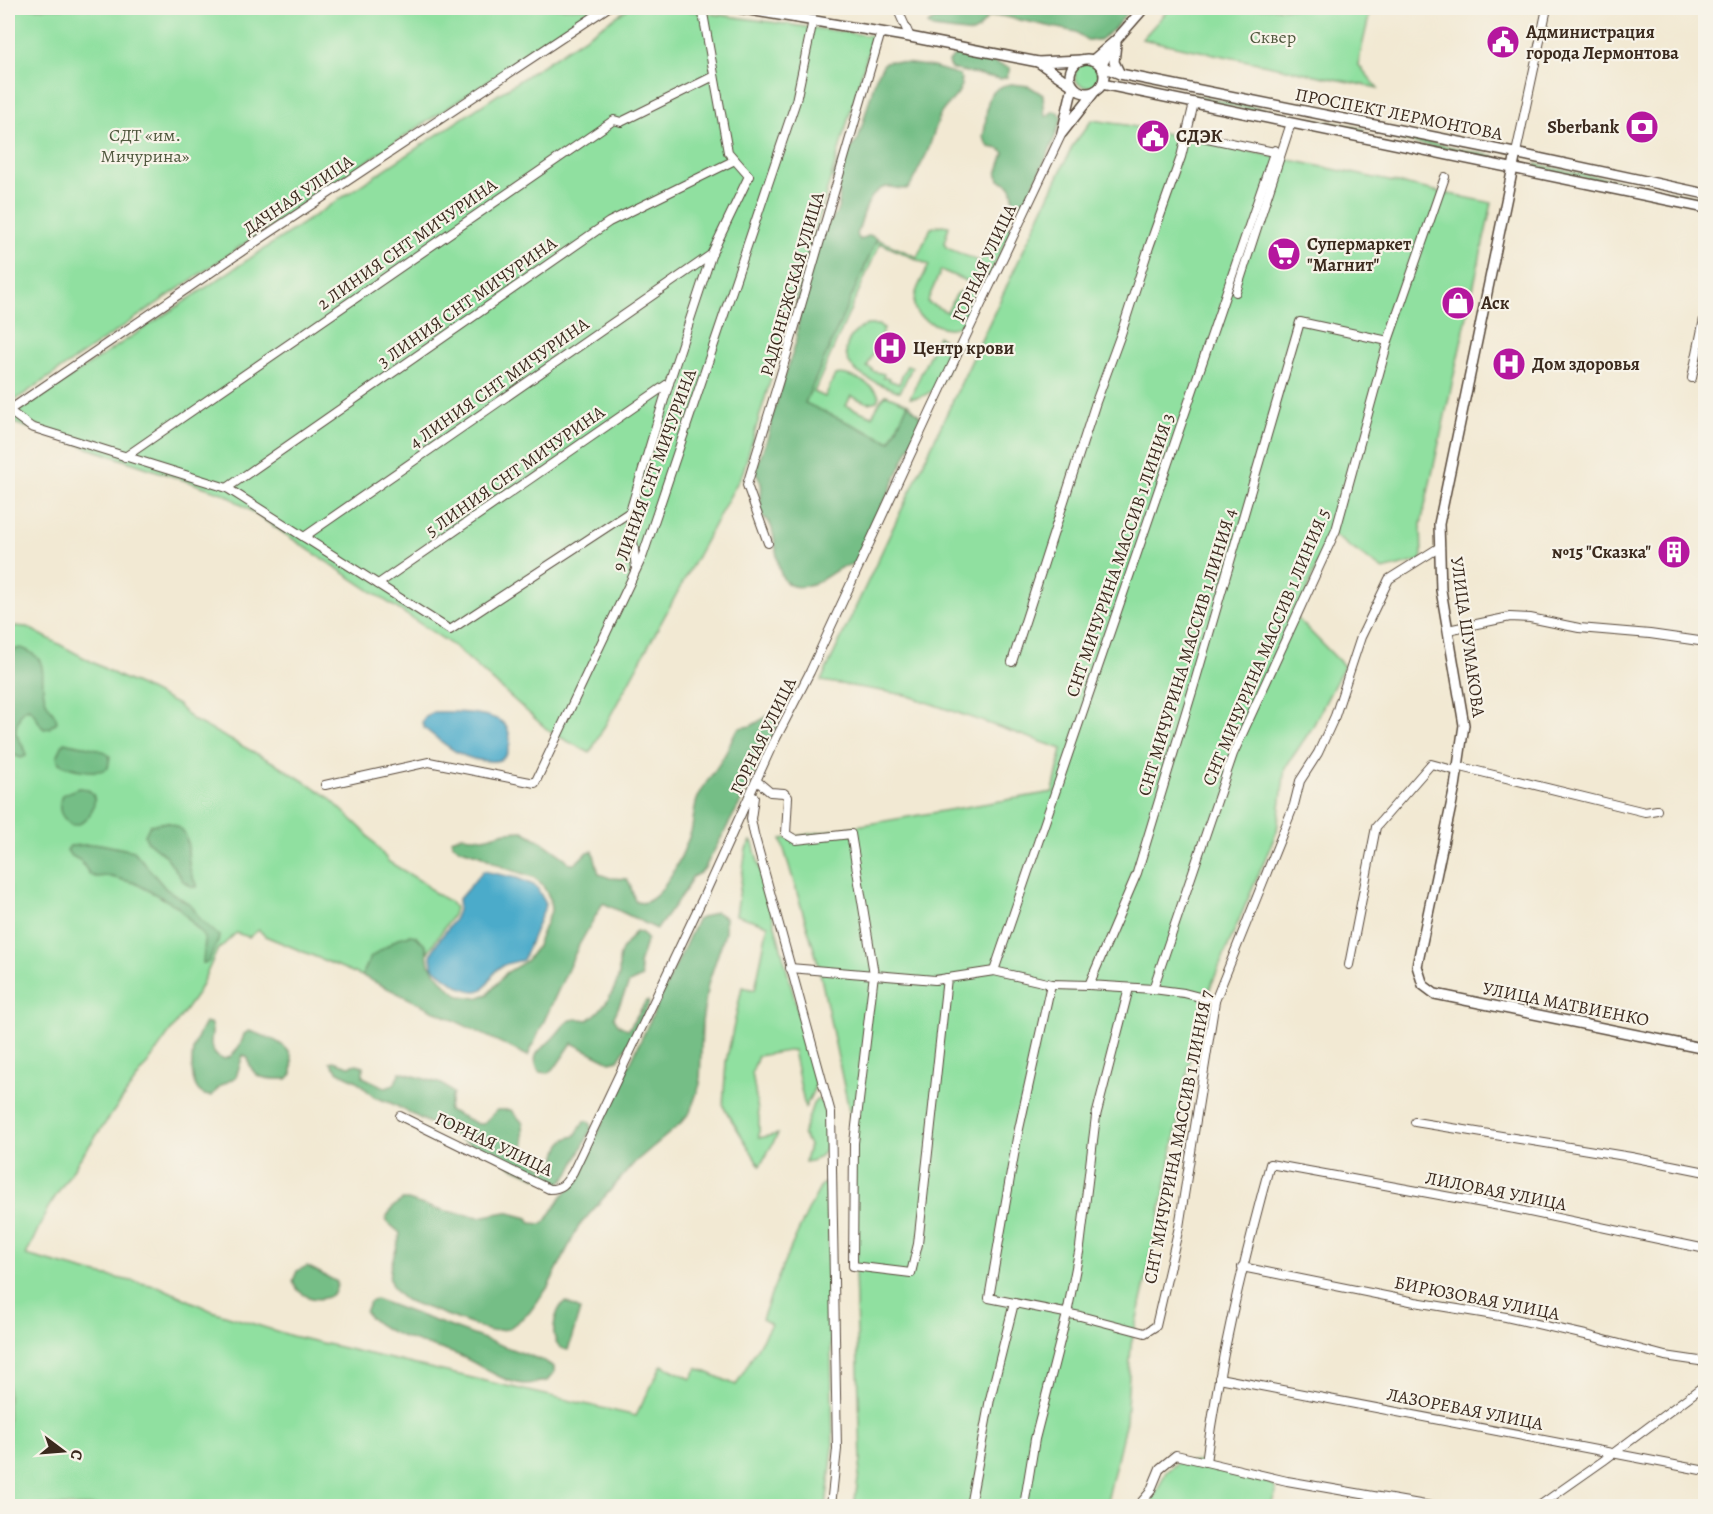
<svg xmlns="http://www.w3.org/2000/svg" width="1713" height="1514" viewBox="0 0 1713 1514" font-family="Alegreya,serif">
  <rect width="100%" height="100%" fill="#f7f3e8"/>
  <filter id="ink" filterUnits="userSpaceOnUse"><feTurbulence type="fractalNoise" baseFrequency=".0167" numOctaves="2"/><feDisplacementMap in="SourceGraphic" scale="12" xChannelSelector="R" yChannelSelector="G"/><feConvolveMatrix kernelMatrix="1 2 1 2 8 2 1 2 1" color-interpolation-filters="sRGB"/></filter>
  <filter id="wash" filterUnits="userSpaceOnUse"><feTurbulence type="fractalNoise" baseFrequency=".008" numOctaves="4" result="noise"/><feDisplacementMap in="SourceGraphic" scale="24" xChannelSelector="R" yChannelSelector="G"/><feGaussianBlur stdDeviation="1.35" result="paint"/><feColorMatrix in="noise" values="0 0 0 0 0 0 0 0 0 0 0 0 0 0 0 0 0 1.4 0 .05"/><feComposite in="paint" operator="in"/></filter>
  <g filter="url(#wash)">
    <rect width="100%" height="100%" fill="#f2e9d3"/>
    <!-- green -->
    <g fill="#90e0a0" stroke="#66855f" stroke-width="1.5">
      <polygon points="8,8 599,8 310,199 8,405"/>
      <polygon points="629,8 669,8 873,36 743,472 590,753 550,732 455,647 225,494 8,421 8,418"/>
      <polygon points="1170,8 1371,8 1358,64 1378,88 1142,39"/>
      <circle cx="1087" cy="75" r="12"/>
      <polygon points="1123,81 1364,129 1363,133 1122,84"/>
      <polygon points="1092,120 1126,125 1492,203 1421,524 1422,560 1383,570 1329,532 1297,618 1344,666 1312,728 1285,768 1277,831 1199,1014 1155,1239 1131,1345 1126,1421 1106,1506 854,1506 861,1460 850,1115 818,963 781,839 1053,792 1062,749 906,695 821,681 1073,145"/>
      <polygon points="1391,134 1494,156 1494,159 1390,138"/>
      <polygon points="1536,164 1705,199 1705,202 1535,168"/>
      <path d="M1000 222 1012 228 987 281 978 285 973 284 941 270 927 302 947 312C953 301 957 285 971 292 975 299 974 304 971 310 962 332 948 331 929 322 921 318 915 314 914 305 913 293 924 276 929 265L880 243 814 392 825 397 835 375C846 371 875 385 879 396L877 401 868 403 851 396 846 406 872 416 881 400 886 395 908 404 891 442 804 403 877 239 917 257 931 228 942 225 949 226 944 244 947 248 978 261 983 258Z"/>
      <path d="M867 325H878L884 328 867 367 872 369V371L884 374 883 378H890L889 380 899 384 907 365 912 367 900 392C881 384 840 374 847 345 850 335 858 329 867 325Z"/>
      <path d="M938 336C964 352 942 399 910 398Z"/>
      <path d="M14 626 27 627 120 677 141 686 178 705 191 719 278 765 326 795 365 832 389 862 424 883 436 894 449 901 455 908 453 915 428 952 426 946 371 957 362 976 265 936 259 930 249 937 236 933 217 951 197 994 79 1160 48 1208 26 1255 93 1273 160 1287 212 1311 292 1336 636 1416 662 1365 691 1379 697 1368 736 1385 771 1324 762 1319C779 1272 798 1228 822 1184L826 1182 828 1187 833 1449 826 1506H8V629Z"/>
      <polygon points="751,841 753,843 816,1079 815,1087 805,1108 793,1050 758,1056 752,1072 759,1118 759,1138 778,1134 760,1166 723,1106 726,1062 742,987 755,990 768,925 736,915 746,849"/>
      <path d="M817 1099 823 1103C827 1124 837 1159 805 1162L809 1145 803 1134 813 1104Z"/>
      <polygon points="1178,1462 1201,1462 1227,1472 1266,1480 1275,1487 1276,1493 1270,1506 1147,1506 1156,1493 1166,1472"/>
    </g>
    <!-- forest -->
    <g fill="#74be86" stroke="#587452" stroke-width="1.5">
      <path d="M969 8H1131L1113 30 1099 40H1087L1076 32 1001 16 988 17 978 30 973 33 933 28 928 24C938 14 953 20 966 18Z"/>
      <polygon points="960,54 968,54 1010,68 1007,77 1001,79 951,69 949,62 954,56"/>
      <path d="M891 61 933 67 960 75C966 95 947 101 940 115L927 153 909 188C901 191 894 186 886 187 867 191 862 220 857 235L860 240 870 235 877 239 805 403 890 442 908 404 921 417V422L857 562C852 566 846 565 840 568 831 573 825 579 815 583 770 601 781 552 771 526 769 521 763 517 759 513 759 504 763 492 761 484 759 476 755 474 757 466 761 452 772 432 771 420L796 342 799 318 797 300 821 231C824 225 827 224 831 220 843 208 841 189 833 177L839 162 858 140 876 77 885 62Z"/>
      <path d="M1011 84 1029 86 1043 95 1045 117 1054 111 1059 113 1062 118 1052 145 1024 205 1018 204 1013 200C1013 188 1011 184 999 180L997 174 1004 153 1000 149 989 147 983 137C990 113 979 89 1011 84Z"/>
      <path d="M21 648C55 660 36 677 46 701 49 709 56 713 57 722L49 728 44 729C37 723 36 712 28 708L22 711C8 744 21 730 26 756L21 758 11 754 8 748V651Z"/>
      <path d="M771 714 776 715 779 720 775 731 744 796 704 869 700 873 692 877 685 891 657 929 603 903 579 945 528 1056 362 976 371 957 399 938 410 935 416 936 426 946 429 964 447 986 460 996 477 998 488 994 506 973 526 961 536 948 551 911 550 899 542 884 533 877 505 868 480 855 458 848 453 844 451 839 461 836 484 838 506 832 523 831 542 842 566 859 569 864H575L587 852 593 851 599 874 610 878 627 879 630 884 635 901C659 914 685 849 691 832 694 821 693 811 697 800 703 784 716 771 724 756 730 747 732 736 739 728L751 726Z"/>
      <path d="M64 742C80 747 97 745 110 756L108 768C98 775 69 769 59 763L57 757Z"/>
      <path d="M78 788C81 788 85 788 88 790 101 797 91 818 81 823 78 825 74 825 71 825 60 816 57 809 62 795Z"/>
      <path d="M167 822C195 831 185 846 190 869 191 875 195 881 197 887H192L183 881 166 856 147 841 145 835 150 825Z"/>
      <polygon points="100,844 134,851 166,889 191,905 200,919 219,936 218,941 208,962 203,963 205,940 203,935 177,906 135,883 107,876 96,877 90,875 81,861 70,855 67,850 70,846"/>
      <path d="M715 912 725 917V933L708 984 702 1022 700 1084 690 1112 679 1125 635 1162 579 1226 548 1287 529 1313 508 1329 490 1331 405 1300C375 1278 397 1261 400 1233L386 1221 387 1216 393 1207 402 1200H408L435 1209 479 1217 506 1212 528 1218 531 1223 542 1224 546 1221 562 1196 579 1179 590 1149 697 920Z"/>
      <path d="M636 931 642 933 647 939 639 964 642 977 629 983 614 1017C617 1025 621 1027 629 1029L646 1001H648L649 1004 635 1034 618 1060 610 1062 572 1043 557 1065 548 1073 539 1072C529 1052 541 1051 553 1038 566 1024 566 1016 588 1020 603 1010 616 991 619 974 620 966 617 959 622 950 625 944 632 937 636 931Z"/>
      <path d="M205 1023H210C216 1032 207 1042 213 1051 225 1071 241 1048 244 1034L249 1031C263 1036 289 1042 292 1059 293 1063 292 1069 292 1074L287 1079C267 1079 252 1081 248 1058L243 1055 236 1077 220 1086 212 1096C190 1097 191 1066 193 1050 195 1040 200 1032 205 1023Z"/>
      <path d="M333 1061 349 1066 357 1064 363 1066V1077L386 1088 394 1085 400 1072 442 1084 453 1093 448 1110 478 1124H483L497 1110H511L523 1123C524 1142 521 1150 537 1163 541 1166 543 1168 550 1168 563 1156 552 1141 575 1136L584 1121H587L591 1124V1130L569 1174 560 1183 552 1184 510 1166 496 1151 484 1152 391 1103 374 1097 357 1081 338 1072 330 1062Z"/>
      <path d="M307 1266 337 1282C338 1305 300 1304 293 1281L297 1271Z"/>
      <path d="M375 1299 544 1361 554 1367V1373L547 1381C540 1382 532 1384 524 1384 503 1382 483 1367 465 1358 434 1344 386 1339 365 1312L370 1302Z"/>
      <path d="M566 1302 580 1310 568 1350C546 1348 553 1308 566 1302Z"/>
    </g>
    <!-- water -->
    <g fill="#4babca" stroke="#436a74" stroke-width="1.5">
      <path d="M434 712C450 711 495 712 505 725 510 731 511 741 509 747 507 758 499 762 489 761 462 761 444 744 424 728L422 723 424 718Z"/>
      <path d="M483 871 517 878 536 886 546 904 523 960C516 962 506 963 500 967 492 972 491 980 486 986 473 1002 442 975 432 966 432 962 431 959 431 956 434 938 463 921 458 900Z"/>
    </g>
  </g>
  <g filter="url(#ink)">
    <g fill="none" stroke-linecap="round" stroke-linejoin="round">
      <defs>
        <g id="minor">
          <polyline points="897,8 910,37"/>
          <polyline points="800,17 801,8"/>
          <polyline points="1188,134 1274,152"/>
          <polyline points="1516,153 1547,8"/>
          <polyline points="1236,292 1291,123"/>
          <polyline points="1692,378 1706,309"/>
          <polyline points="8,410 31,427 227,488 450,630 630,512"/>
          <polyline points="8,411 254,243 607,8"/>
          <polyline points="125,457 614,120 621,122 714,76"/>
          <polyline points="227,488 609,222 735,160"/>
          <polyline points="304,537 712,254"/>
          <polyline points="768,543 747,485 783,367 881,32"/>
          <polyline points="636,569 630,512 669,383 712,253 749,176 728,152 702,8"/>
          <polyline points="378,584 669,383"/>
          <polyline points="1448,630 1510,617 1530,618 1579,628 1650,634 1706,642"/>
          <polyline points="1012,662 1096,402 1121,334 1149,247 1181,157 1194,103"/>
          <polyline points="1457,766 1645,812 1657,810"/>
          <polyline points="757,781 770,792 784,793 788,797 786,834 796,840 851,834 874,974 854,1143 853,1266 911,1273 918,1244 947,978"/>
          <polyline points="325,785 429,762 535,783 643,555 796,101 813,20"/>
          <polyline points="754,797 751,819 754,834 831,1113 837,1449 831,1506"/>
          <polyline points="1349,965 1376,827 1431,764 1457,771"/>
          <polyline points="790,968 935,980 994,971 1051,984 1089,985 1153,989 1184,993 1215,1001"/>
          <polyline points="994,971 1275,150"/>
          <polyline points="1051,984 1017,1138 989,1298 1080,1316 1145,1333 1156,1326 1179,1227 1215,1001 1294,805 1300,781 1318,753 1335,716 1361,637 1389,579 1440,547"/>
          <polyline points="1089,985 1137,873 1192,692 1300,322 1388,341"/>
          <polyline points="1153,989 1233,754 1336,530 1388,341 1445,177"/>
          <path d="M400 1116 549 1189C563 1189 566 1183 573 1172L702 900 770 750 810 672 931 410 1062 133"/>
          <polyline points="1415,1122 1631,1157 1706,1172"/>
          <polyline points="1242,1267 1415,1302 1506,1317 1590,1336 1665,1356 1706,1362"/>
          <polyline points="1219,1378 1706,1471"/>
          <path d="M1206 1462C1219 1361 1243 1263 1270 1164L1505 1207 1706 1249"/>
          <polyline points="970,1506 990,1399 1014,1303"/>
          <polyline points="1024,1506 1035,1439 1067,1314 1080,1247 1096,1116 1129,988"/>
          <polyline points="1138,1506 1150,1492 1160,1468 1176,1455 1287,1481 1431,1506"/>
          <polyline points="1539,1506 1603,1461 1706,1384"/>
        </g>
        <g id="tertiary">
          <polyline points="738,8 910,37 1038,62"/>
          <polyline points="1116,40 1101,66 1120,74 1524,155 1706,194"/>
          <polyline points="1116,43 1114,62 1120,74"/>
          <circle cx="1087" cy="76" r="17"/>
          <polyline points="1081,60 1038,62 1073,86 1062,133 1095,91"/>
          <polyline points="1093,60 1116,40 1144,8"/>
          <polyline points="1102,84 1706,208"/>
          <polyline points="1516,153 1439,524 1441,590 1464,725 1455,787 1417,966 1423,985 1435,994 1706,1049"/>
        </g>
      </defs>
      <!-- minor casing -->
      <use href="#minor" stroke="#564739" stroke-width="10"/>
      <!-- tertiary casing -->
      <use href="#tertiary" stroke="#564739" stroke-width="12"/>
      <!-- minor -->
      <use href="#minor" stroke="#fff" stroke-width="8"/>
      <!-- tertiary -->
      <use href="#tertiary" stroke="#fff" stroke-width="9"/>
    </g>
  </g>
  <!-- icons -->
  <defs>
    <symbol id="civic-disc" viewBox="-11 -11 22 22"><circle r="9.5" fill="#b5179e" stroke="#f7f3e8"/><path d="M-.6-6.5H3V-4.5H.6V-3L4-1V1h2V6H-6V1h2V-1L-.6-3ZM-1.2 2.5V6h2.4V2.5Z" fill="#fff"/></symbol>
    <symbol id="bank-disc" viewBox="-11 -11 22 22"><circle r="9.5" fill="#b5179e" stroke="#f7f3e8"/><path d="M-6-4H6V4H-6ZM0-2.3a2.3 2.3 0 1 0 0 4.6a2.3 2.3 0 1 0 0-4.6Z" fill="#fff"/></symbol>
    <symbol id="supermarket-disc" viewBox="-11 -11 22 22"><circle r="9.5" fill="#b5179e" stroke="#f7f3e8"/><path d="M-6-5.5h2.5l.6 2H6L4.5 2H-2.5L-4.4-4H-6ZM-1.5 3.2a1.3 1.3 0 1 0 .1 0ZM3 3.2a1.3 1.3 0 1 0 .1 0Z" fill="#fff"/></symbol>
    <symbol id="shop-disc" viewBox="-11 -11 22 22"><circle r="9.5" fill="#b5179e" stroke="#f7f3e8"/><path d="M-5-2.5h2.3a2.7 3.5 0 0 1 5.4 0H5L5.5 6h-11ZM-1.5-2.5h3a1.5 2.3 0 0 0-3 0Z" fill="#fff"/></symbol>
    <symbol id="hospital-disc" viewBox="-11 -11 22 22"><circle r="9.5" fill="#b5179e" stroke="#f7f3e8"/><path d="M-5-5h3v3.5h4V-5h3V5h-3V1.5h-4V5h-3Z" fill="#fff"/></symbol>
    <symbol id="building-disc" viewBox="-11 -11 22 22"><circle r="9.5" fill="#b5179e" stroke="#f7f3e8"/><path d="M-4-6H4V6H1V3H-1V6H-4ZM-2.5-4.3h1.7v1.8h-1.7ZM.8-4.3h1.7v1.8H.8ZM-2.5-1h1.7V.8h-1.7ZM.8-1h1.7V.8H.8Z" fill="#fff"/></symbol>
  </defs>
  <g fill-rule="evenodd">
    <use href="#civic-disc" x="1484" y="23" width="38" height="38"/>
    <use href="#bank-disc" x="1623" y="108" width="38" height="38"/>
    <use href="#civic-disc" x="1134" y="117" width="38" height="38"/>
    <use href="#supermarket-disc" x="1265" y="235" width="38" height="38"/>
    <use href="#shop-disc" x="1439" y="284" width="38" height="38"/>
    <use href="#hospital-disc" x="871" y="329" width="38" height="38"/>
    <use href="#hospital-disc" x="1490" y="345" width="38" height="38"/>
    <use href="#building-disc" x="1655" y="533" width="38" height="38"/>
  </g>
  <g text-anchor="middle" stroke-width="4.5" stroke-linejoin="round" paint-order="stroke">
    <!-- poi labels -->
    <g font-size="18" font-weight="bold" fill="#3b2a1e" stroke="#f7f3e8" text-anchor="start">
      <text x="1526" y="38">Администрация<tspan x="1526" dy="21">города Лермонтова</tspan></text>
      <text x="1619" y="133" text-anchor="end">Sberbank</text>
      <text x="1176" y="142">СДЭК</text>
      <text x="1307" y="250">Супермаркет<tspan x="1307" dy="21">"Магнит"</tspan></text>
      <text x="1481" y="309">Аск</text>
      <text x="913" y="354">Центр крови</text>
      <text x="1532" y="370">Дом здоровья</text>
      <text x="1651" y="558" text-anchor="end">№15 "Сказка"</text>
    </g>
    <!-- park labels -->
    <g font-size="18" fill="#50583e" stroke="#f7f3e8">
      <text x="1273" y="43">Сквер</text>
      <text x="145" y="141">СДТ «им.<tspan x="145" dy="21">Мичурина»</tspan></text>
    </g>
    <!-- street labels -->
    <g font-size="18" fill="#3b2a1e" stroke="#f7f3e8">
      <text transform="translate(1399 114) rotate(11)" y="6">ПРОСПЕКТ ЛЕРМОНТОВА</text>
      <text transform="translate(298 195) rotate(-34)" y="6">ДАЧНАЯ УЛИЦА</text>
      <text transform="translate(407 244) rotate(-35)" y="6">2 ЛИНИЯ СНТ МИЧУРИНА</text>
      <text transform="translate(984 263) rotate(-65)" y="6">ГОРНАЯ УЛИЦА</text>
      <text transform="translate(792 284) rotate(-74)" y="6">РАДОНЕЖСКАЯ УЛИЦА</text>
      <text transform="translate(467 302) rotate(-35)" y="6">3 ЛИНИЯ СНТ МИЧУРИНА</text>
      <text transform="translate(499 383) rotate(-35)" y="6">4 ЛИНИЯ СНТ МИЧУРИНА</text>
      <text transform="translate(654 470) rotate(-70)" y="6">9 ЛИНИЯ СНТ МИЧУРИНА</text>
      <text transform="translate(515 471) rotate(-35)" y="6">5 ЛИНИЯ СНТ МИЧУРИНА</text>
      <text transform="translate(1120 555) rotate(-71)" y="6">СНТ МИЧУРИНА МАССИВ 1 ЛИНИЯ 3</text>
      <text transform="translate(1468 637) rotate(82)" y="6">УЛИЦА ШУМАКОВА</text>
      <text transform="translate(1266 647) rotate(-67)" y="6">СНТ МИЧУРИНА МАССИВ 1 ЛИНИЯ 5</text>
      <text transform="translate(1187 652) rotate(-73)" y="6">СНТ МИЧУРИНА МАССИВ 1 ЛИНИЯ 4</text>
      <text transform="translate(763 736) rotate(-64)" y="6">ГОРНАЯ УЛИЦА</text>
      <text transform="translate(1566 1004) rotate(11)" y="6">УЛИЦА МАТВИЕНКО</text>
      <text transform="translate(1178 1137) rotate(-79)" y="6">СНТ МИЧУРИНА МАССИВ 1 ЛИНИЯ 7</text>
      <text transform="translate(494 1144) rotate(25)" y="6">ГОРНАЯ УЛИЦА</text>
      <text transform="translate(1496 1191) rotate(11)" y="6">ЛИЛОВАЯ УЛИЦА</text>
      <text transform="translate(1477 1298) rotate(11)" y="6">БИРЮЗОВАЯ УЛИЦА</text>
      <text transform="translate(1465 1409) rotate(11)" y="6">ЛАЗОРЕВАЯ УЛИЦА</text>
    </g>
  </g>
  <!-- margin -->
  <rect width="1713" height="1514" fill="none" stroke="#f7f3e8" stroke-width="30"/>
  <!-- north arrow -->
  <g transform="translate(63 1451) rotate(106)" stroke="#f7f3e8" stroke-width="4.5" paint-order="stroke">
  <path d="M0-4.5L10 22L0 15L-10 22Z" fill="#3b2a1e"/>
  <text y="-9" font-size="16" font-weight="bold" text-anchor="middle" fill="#3b2a1e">С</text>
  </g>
</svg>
